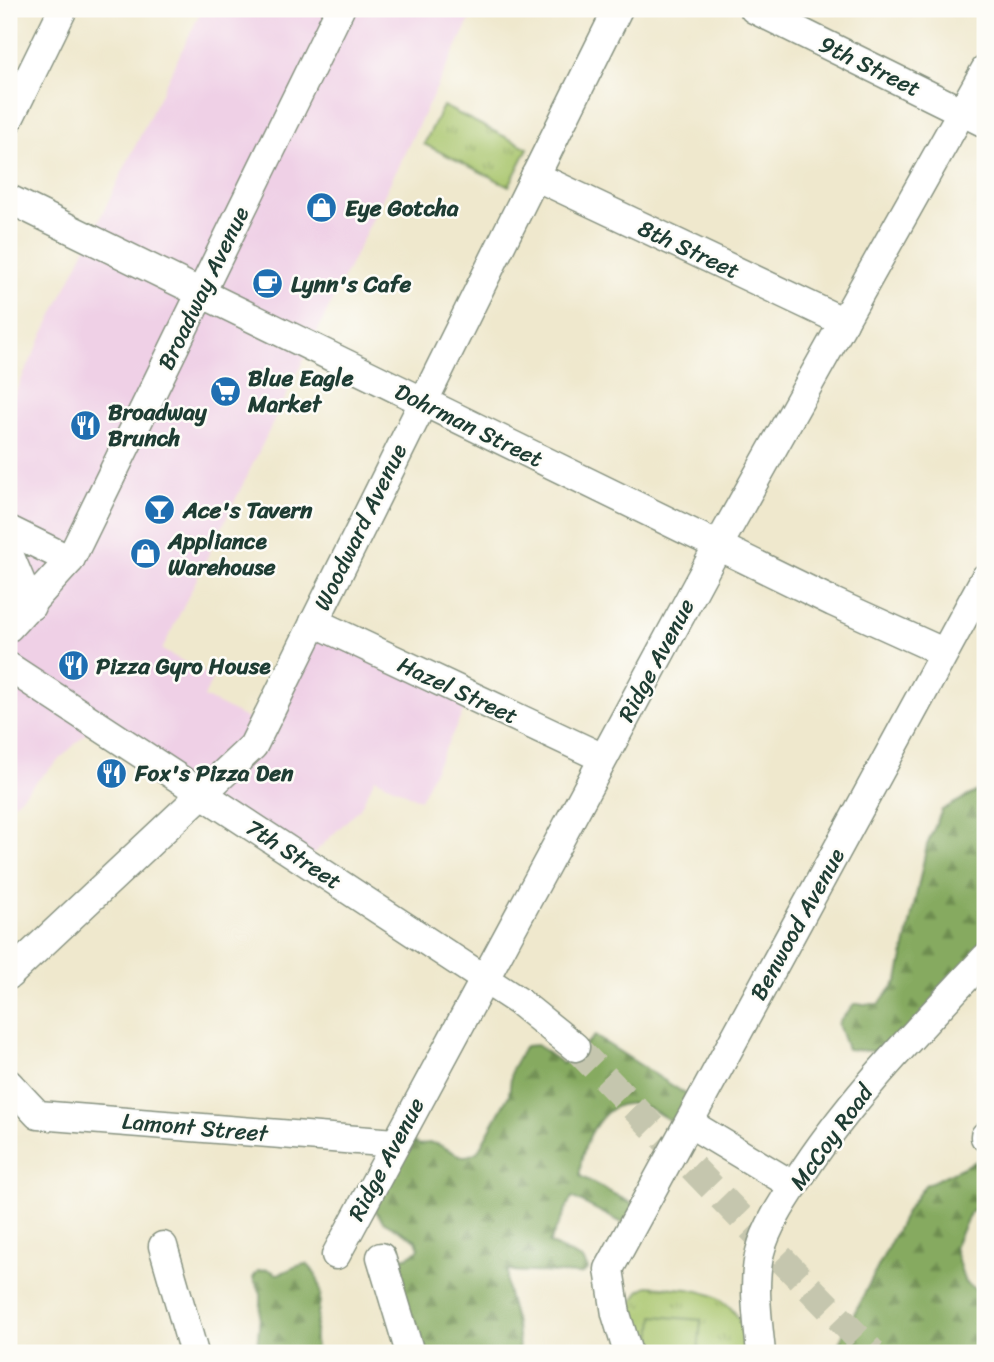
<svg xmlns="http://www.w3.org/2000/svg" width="994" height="1362" viewBox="0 0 994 1362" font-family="Sriracha,sans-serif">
  <defs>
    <pattern id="grass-tufts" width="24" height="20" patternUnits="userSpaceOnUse" patternTransform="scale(1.75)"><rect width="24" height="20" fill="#a8c56c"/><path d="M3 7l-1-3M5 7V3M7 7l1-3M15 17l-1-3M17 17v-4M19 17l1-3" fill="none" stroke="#88a15a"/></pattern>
    <pattern id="forest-firs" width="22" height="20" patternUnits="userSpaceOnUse" patternTransform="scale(1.75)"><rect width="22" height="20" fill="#86aa60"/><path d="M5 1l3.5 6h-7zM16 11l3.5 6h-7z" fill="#6d8c50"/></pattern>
  </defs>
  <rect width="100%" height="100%" fill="#fdfcf7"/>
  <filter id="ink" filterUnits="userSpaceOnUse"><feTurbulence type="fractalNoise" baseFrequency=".0143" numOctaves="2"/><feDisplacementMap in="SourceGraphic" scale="14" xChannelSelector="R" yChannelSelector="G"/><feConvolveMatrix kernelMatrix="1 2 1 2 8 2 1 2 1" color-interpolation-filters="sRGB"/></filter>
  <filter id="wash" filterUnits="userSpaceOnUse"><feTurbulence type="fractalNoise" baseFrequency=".00686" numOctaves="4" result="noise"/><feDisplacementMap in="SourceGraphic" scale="28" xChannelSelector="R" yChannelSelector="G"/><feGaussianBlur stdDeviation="1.57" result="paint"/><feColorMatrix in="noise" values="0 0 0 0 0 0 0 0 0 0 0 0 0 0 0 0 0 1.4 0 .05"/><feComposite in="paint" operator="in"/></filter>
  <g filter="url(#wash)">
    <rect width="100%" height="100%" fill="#efe8cd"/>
    <!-- built -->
    <polygon fill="#efd0e6" points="202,9 475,9 162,650 213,677 204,697 262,726 314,622 471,696 420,800 375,778 360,808 305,862 96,724 9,808 9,405"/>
    <!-- grass -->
    <g fill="url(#grass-tufts)" stroke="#648150" stroke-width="2">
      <polygon points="443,106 528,148 509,186 424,144"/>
      <path d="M648 1286C703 1289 740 1290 749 1353H644L631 1305 639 1291Z"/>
    </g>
    <!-- forest -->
    <g fill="url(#forest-firs)" stroke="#52744a" stroke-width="2">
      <polygon points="985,787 985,956 894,1053 847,1049 838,1024 854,1004 879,1004 898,980 927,845 942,810"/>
      <path d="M595 1036 698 1102 684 1129C669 1121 651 1106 634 1104 600 1099 579 1150 580 1176L640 1208 630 1227 572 1197 549 1243 583 1260 588 1269 582 1274 508 1271C502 1299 522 1321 518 1353H412L384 1260C397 1259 412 1259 419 1248L416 1240 383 1221 375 1210 401 1136 420 1145C447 1135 454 1168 478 1151L509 1095 512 1069 525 1046 537 1045 563 1064Z"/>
      <polygon points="985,1157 985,1208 971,1211 954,1247 965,1283 985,1294 985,1353 834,1353 907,1210 925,1185"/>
      <path d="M307 1264C337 1292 305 1326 318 1353H255C258 1348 262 1296 261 1293 259 1288 255 1283 253 1278L258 1271 268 1269 277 1274C288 1272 294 1265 307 1264Z"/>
    </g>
    <!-- garden -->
    <polygon fill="#a8c56c" stroke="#648150" stroke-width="2" points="654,1316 701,1320 698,1353 651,1353"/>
  </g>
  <g filter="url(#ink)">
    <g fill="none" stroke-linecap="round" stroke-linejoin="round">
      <!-- minor-tunnel -->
      <polyline stroke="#c5c6ae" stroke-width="28" stroke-dasharray="28 14" stroke-linecap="butt" points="575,1047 873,1353"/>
      <defs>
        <g id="minor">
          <polyline points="754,9 985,123"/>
          <polyline points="9,119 63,9"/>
          <polyline points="535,176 844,322"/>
          <polyline points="9,199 833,602 932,647"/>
          <polyline points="9,530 70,560"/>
          <polyline points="9,554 31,606"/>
          <polyline points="314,622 603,758"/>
          <polyline points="9,627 70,560 340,9"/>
          <polyline points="9,667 518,1001 575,1047"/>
          <polyline points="9,975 253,746 618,9"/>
          <polyline points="9,1084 38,1115 395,1143"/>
          <polyline points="689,1123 794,1186"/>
          <polyline points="985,1137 985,1136"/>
          <polyline points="163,1246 194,1353"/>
          <polyline points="336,1255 718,546 985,70"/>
          <polyline points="381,1257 410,1353"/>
          <polyline points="628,1353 616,1314 609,1269 985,578"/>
          <path d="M761 1353C758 1321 752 1284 760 1252 766 1228 783 1202 797 1181 849 1099 919 1029 985 958"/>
        </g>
      </defs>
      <!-- minor casing -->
      <use href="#minor" stroke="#879280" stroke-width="31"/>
      <!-- minor -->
      <use href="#minor" stroke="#fff" stroke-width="28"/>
    </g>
  </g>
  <!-- icons -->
  <defs>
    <symbol id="shop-disc" viewBox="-11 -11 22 22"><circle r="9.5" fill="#1f6fb2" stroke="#fdfcf7"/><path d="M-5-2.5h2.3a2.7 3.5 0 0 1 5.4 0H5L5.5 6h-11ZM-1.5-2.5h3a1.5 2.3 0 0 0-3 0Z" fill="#fff"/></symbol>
    <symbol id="cafe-disc" viewBox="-11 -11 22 22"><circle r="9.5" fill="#1f6fb2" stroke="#fdfcf7"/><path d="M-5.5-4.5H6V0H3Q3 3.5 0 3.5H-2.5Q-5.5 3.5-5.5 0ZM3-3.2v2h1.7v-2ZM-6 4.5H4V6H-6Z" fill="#fff"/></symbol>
    <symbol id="supermarket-disc" viewBox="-11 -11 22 22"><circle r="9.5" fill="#1f6fb2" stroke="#fdfcf7"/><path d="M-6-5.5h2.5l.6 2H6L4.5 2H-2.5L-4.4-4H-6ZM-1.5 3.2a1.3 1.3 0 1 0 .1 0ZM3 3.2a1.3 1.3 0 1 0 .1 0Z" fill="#fff"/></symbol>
    <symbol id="restaurant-disc" viewBox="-11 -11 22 22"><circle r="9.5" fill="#1f6fb2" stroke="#fdfcf7"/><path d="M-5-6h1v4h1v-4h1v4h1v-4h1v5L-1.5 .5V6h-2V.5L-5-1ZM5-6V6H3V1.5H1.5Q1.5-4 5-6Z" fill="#fff"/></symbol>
    <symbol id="bar-disc" viewBox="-11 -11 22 22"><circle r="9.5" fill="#1f6fb2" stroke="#fdfcf7"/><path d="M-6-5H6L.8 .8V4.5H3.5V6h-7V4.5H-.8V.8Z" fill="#fff"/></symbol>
  </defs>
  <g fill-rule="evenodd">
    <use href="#shop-disc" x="304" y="190" width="35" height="35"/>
    <use href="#cafe-disc" x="250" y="266" width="35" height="35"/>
    <use href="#supermarket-disc" x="208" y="374" width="35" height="35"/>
    <use href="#restaurant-disc" x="68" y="408" width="35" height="35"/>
    <use href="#bar-disc" x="142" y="492" width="35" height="35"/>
    <use href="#shop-disc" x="128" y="536" width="35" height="35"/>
    <use href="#restaurant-disc" x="56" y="648" width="35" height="35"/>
    <use href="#restaurant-disc" x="94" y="756" width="35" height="35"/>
  </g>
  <g text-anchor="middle" stroke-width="5" stroke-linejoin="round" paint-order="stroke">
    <!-- street labels -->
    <g font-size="23" fill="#1f3d34" stroke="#fdfcf7">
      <text transform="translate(870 66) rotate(26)" y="8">9th Street</text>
      <text transform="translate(689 249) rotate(25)" y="8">8th Street</text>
      <text transform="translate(203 288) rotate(-64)" y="8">Broadway Avenue</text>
      <text transform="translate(469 425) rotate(26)" y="8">Dohrman Street</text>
      <text transform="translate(360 527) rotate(-64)" y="8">Woodward Avenue</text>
      <text transform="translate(656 660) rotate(-62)" y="8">Ridge Avenue</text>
      <text transform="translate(458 690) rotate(25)" y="8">Hazel Street</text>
      <text transform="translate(294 854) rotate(33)" y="8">7th Street</text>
      <text transform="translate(797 924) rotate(-61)" y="8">Benwood Avenue</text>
      <text transform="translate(195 1127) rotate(5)" y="8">Lamont Street</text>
      <text transform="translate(831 1137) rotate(-54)" y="8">McCoy Road</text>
      <text transform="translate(386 1159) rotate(-62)" y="8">Ridge Avenue</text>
    </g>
    <!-- poi labels -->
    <g font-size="23" font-weight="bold" fill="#1f3d34" stroke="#fdfcf7" text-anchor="start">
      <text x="345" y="216">Eye Gotcha</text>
      <text x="291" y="292">Lynn's Cafe</text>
      <text x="248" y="386">Blue Eagle<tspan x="248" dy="26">Market</tspan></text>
      <text x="108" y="420">Broadway<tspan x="108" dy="26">Brunch</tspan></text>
      <text x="183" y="518">Ace's Tavern</text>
      <text x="168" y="549">Appliance<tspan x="168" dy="26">Warehouse</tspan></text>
      <text x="96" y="674">Pizza Gyro House</text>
      <text x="135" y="781">Fox's Pizza Den</text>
    </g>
  </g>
  <!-- margin -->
  <rect width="994" height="1362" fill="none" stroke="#fdfcf7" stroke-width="35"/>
</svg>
